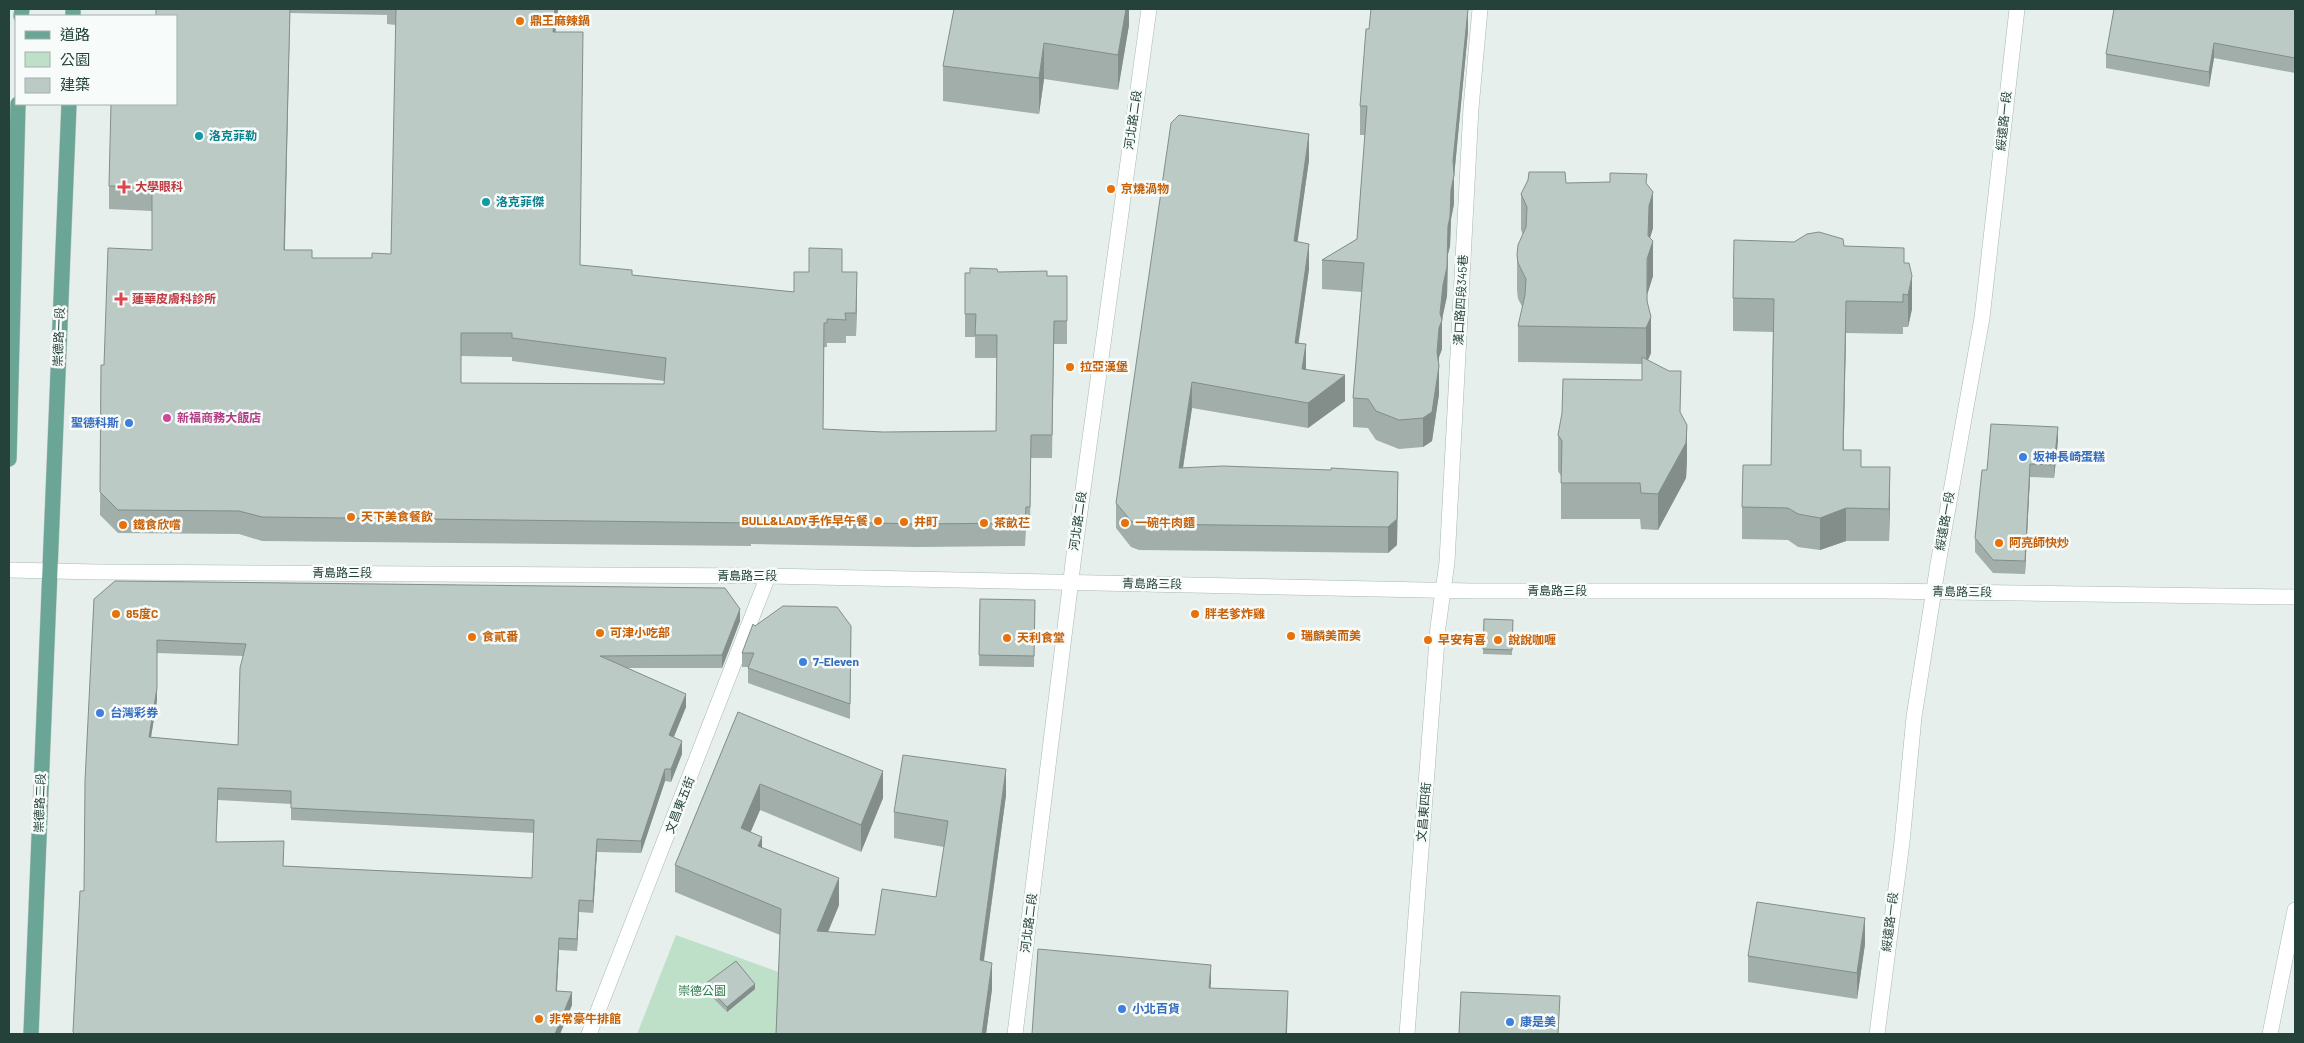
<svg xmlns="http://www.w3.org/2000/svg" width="2304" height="1043" viewBox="0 0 2304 1043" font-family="Barlow,'Noto Sans TC',sans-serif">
  <rect width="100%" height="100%" fill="#e6efeb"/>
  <!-- green -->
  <polygon fill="#bfe0c8" points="676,935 787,975 782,1034 637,1034"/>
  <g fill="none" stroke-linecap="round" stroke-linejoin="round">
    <defs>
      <g id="minor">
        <polyline points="9,570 97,572 768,576 1472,591 1885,591 2295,597"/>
        <polyline points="589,1034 768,576"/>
        <polyline points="1015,1034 1074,555 1149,9"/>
        <polyline points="1407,1034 1438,627 1447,562 1471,108 1480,9"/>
        <polyline points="1877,1034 1902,842 1914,717 1938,564 1982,318 2017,9"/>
        <polyline points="2270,1034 2295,910"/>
      </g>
      <g id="major">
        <polyline points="21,16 22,9"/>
        <polyline points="73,16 73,9"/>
        <polyline points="9,459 18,104"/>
        <polyline points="31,1034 69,104"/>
      </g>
    </defs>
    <!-- minor casing -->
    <use href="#minor" stroke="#a8b8b2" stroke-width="16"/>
    <!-- major casing -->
    <use href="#major" stroke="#c2cac8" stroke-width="16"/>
    <!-- minor -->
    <use href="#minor" stroke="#fff" stroke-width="15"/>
    <!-- major -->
    <use href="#major" stroke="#6aa596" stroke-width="15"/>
  </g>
  <!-- wall -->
  <g fill="#a1aea9" fill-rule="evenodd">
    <path d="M156 9H558L555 32 580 265 632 275 794 292 842 272 857 295 856 336H846V343H827V347H824L823 430 883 432 996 431 997 358H975V337H965V273L998 272 1047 276H1067V344H1054L1052 458H1031L1030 530H1026L1025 546 917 547 751 544V546L262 541 239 534 118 533 100 515 101 365H104L152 250V211L109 209V186L176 104ZM290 13 387 15V24L396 25 391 254 372 258H312L285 250ZM461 356 512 357V361L664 381V384L461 383Z"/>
    <polygon points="1129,9 1129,25 1118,90 1044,79 1039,114 943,101 943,66"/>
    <polygon points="1468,9 1468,31 1454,177 1454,204 1451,219 1450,246 1448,254 1447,296 1442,320 1442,349 1439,357 1439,394 1432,441 1423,447 1399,449 1376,440 1368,428 1353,427 1353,398 1362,292 1322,289 1322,260 1357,239 1365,135 1360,135 1360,106"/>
    <polygon points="2295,9 2295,73 2214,58 2209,87 2106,68 2106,54"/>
    <polygon points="1309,160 1297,242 1309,269 1298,343 1306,369 1345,401 1308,428 1192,408 1183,468 1398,497 1397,545 1388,553 1139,550 1131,547 1116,528 1116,503"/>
    <polygon points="1566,183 1647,184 1653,228 1650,238 1653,276 1647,295 1651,353 1648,360 1680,412 1687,460 1686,478 1658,530 1641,529 1640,519 1561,519 1561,476 1558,471 1558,435 1642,380 1642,364 1518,362 1518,326 1523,308 1518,299 1517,290 1517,255 1523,235 1521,230 1521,194"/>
    <polygon points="1844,246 1904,263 1912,309 1908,327 1903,327 1903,334 1846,333 1843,450 1861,467 1890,500 1889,541 1846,541 1820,550 1798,547 1788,540 1742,539 1742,507 1771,465 1773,332 1733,331 1733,298"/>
    <polygon points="2058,440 2054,478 2030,477 2025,574 1993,573 1975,552 1975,538 1987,470"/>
    <path d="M94 599 740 621 722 668H627L686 707 674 737 682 754 671 782 665 781 641 853 597 852 593 913 579 912 577 951 559 950 557 991 572 1005 560 1034H73L80 891H84ZM157 653 243 656 238 745 151 737 157 700ZM218 800 291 804V820L534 833 532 878 283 866 284 854 216 842Z"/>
    <polygon points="980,599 1035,600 1034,667 979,666"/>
    <polygon points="1484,619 1513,620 1512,655 1483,654"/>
    <polygon points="755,626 851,626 850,719 748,683 748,667 742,667 742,653"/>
    <polygon points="738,712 883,798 861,852 760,810 750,832 762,848 839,905 828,932 875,935 936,897 944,847 894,838 894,812 1006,795 984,961 992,989 986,1034 776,1034 780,935 675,892 675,865"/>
    <polygon points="1865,944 1857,999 1748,982 1748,956"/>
    <polygon points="705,984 755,989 727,1012 705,990"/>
  </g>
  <!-- shaded-wall -->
  <g fill="#838d89">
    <polygon points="290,9 284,273 284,250"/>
    <polygon points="555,9 558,9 553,55 553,32"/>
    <polygon points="1126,9 1129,9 1129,25 1118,90 1118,55"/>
    <polygon points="1468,9 1468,31 1454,177 1454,204 1451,219 1450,246 1448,254 1447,296 1443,314 1442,321 1442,320 1442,349 1439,357 1439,394 1432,441 1423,447 1423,418 1437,352 1453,161"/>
    <polygon points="1044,43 1044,79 1039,114 1039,78"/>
    <polygon points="2214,43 2214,58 2209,87 2209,72"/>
    <polygon points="1309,134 1309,160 1294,267 1294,241"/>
    <polygon points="1653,192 1653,228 1649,241 1653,241 1653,276 1647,295 1647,325 1651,317 1651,353 1646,364 1646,328 1649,206"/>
    <polygon points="1309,244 1309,269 1295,368 1295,343"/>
    <polygon points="857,272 857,295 856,336 856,313"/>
    <polygon points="1912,276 1912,309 1908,327 1908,295"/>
    <polygon points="1846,301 1846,333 1843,482 1843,450"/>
    <polygon points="1306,344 1306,370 1302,369"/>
    <polygon points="1345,375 1345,401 1308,428 1308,403"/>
    <polygon points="1192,382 1192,408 1179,493 1179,468"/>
    <polygon points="1687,425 1687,460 1686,478 1658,530 1658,494"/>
    <polygon points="2058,427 2058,440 2054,478 2054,465"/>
    <polygon points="2030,464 2030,477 2025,574 2025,561"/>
    <polygon points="1890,467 1890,500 1889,541 1889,509"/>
    <polygon points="1398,472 1397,545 1388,553 1388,527"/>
    <polygon points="1846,508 1846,541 1820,550 1820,518"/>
    <polygon points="740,609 740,621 722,668 722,655"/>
    <polygon points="157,688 157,700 149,749 149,737"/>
    <polygon points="686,694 686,707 669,748 669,735"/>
    <polygon points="682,741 682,754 671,782 671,769"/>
    <polygon points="665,769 665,781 641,853 641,841"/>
    <polygon points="1006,769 1006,795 980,987 980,960"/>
    <polygon points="883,771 883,798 861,852 861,825"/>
    <polygon points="760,784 760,810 741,855 741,828"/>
    <polygon points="762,837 762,863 758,846"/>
    <polygon points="597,839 597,852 593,913 593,901"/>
    <polygon points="839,878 839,905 817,958 817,931"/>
    <polygon points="579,900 579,912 577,951 577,939"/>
    <polygon points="1865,918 1865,944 1857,999 1857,973"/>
    <polygon points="559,938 559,950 556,1004 556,991"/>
    <polygon points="992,963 992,989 986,1034 982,1034"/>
    <polygon points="1211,965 1211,983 1209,1006 1209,988"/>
    <polygon points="755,984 755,989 727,1012 727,1007"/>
    <polygon points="1288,991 1287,1034 1286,1034"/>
    <polygon points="572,992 572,1005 560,1034 555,1034"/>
  </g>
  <!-- building -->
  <g fill="#bbcac4" stroke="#838d89" fill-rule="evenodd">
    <path d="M156 9H290L284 250H312V258H372V253L391 254 396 9H555L553 32H583L580 265 632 270V275L794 292V272H809V248L842 249V272H857L856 313H845L846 320 827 319V323H824L823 429 883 432 996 431 997 335H975L976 314H965V273H970V268L997 269 998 272 1047 271V276H1067V321H1054L1052 435H1031L1030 507H1026L1025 523 917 524 751 520V523L262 517 239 511 118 510 100 492 101 365H104L108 248 152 250V187L109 186 111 104H176V16H156ZM461 333H512V338L666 358 664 384 461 383Z"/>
    <polygon points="954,9 1126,9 1118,55 1044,43 1039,78 943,66"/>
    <polygon points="1371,9 1468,9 1453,161 1454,175 1451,190 1450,217 1448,226 1447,267 1443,285 1440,313 1442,320 1439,328 1437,352 1439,366 1432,412 1423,418 1399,420 1376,411 1368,399 1353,398 1364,263 1322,260 1357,239 1367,106 1360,106 1366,29 1369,29"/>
    <polygon points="2114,9 2295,9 2295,58 2214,43 2209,72 2106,54"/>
    <polygon points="1179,115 1309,134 1294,241 1309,244 1295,343 1306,344 1302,369 1345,375 1308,403 1192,382 1179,468 1223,466 1331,470 1331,468 1398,472 1397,519 1388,527 1139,524 1131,521 1116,503 1171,123"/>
    <polygon points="1529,172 1565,172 1566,183 1610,182 1610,173 1647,174 1646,183 1653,192 1649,206 1648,236 1653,241 1647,259 1647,301 1651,317 1646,328 1518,326 1525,295 1526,279 1518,263 1517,255 1518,245 1526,227 1527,207 1521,194 1528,180"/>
    <polygon points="1819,232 1843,239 1844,246 1904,248 1904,263 1909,263 1912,276 1908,295 1903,294 1903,302 1846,301 1843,450 1861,450 1861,467 1890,467 1889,509 1846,508 1820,518 1798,514 1788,508 1742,507 1743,465 1771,465 1774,299 1733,298 1734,240 1794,242 1807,234"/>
    <polygon points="1642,357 1669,371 1681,371 1680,412 1687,425 1686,443 1658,494 1641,493 1640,483 1561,483 1562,441 1558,435 1562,413 1563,379 1642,380"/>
    <polygon points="1991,424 2058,427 2054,465 2030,464 2025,561 1993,560 1975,538 1982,470 1987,470"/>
    <path d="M115 581 725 588 740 609 722 655 600 656 686 694 669 735 682 741 671 769H665L641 841 597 839 593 901 579 900 577 939 559 938 556 991 572 992 555 1034H75L73 1032 80 891H84L85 781 94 599ZM157 640 246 644 240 668 238 745 149 737 157 688ZM218 788 291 791V808L534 820 532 878 283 866 284 841 216 842Z"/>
    <polygon points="980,599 1035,600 1034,656 979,655"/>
    <polygon points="783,606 837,607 851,626 850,704 748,668 754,653 742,653 753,624 755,626"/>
    <polygon points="1484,619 1513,620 1512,650 1483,649"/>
    <polygon points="738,712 883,771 861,825 760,784 741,828 762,837 758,846 839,878 817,931 875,935 882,889 936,897 948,821 894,812 903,755 1006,769 980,960 992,963 982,1034 776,1034 781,909 675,865"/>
    <polygon points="1757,902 1865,918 1857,973 1748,956"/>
    <polygon points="1038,949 1211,965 1209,988 1288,991 1286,1034 1032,1034"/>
    <polygon points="736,961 755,984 727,1007 705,984"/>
    <polygon points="1461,992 1560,996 1558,1034 1459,1034"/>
  </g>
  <!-- markers -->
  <g fill="#e8710a" stroke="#f7fbf9" stroke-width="2">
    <circle cx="520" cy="21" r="5"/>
    <circle cx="1111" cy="189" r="5"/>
    <circle cx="1070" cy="367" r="5"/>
    <circle cx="351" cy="517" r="5"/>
    <circle cx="878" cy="521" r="5"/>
    <circle cx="904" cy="522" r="5"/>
    <circle cx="984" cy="523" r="5"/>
    <circle cx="1125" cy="523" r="5"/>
    <circle cx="123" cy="525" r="5"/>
    <circle cx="1999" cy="543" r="5"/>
    <circle cx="116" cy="614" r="5"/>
    <circle cx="1195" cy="614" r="5"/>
    <circle cx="600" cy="633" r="5"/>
    <circle cx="1291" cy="636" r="5"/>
    <circle cx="472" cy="637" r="5"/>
    <circle cx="1007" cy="638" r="5"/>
    <circle cx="1428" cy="640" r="5"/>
    <circle cx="1498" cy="640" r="5"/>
    <circle cx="539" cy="1019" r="5"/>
  </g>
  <g fill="#0f9aa8" stroke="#f7fbf9" stroke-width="2">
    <circle cx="199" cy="136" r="5"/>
    <circle cx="486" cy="202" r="5"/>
  </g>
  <g fill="#e0444e" stroke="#f7fbf9" stroke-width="2">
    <path d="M121.5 179.5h5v5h5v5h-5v5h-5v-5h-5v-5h5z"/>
    <path d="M118.5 291.5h5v5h5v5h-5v5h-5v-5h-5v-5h5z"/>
  </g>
  <circle fill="#d1479c" stroke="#f7fbf9" stroke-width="2" cx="167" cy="418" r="5"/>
  <g fill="#3f7fe0" stroke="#f7fbf9" stroke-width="2">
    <circle cx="129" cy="423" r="5"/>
    <circle cx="2023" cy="457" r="5"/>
    <circle cx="803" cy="662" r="5"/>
    <circle cx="100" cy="713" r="5"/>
    <circle cx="1122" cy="1009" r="5"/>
    <circle cx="1510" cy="1022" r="5"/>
  </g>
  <g text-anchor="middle" stroke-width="5" stroke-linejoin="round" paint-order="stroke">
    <!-- food labels -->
    <g font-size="12" font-weight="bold" fill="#c56008" stroke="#f7fbf9" text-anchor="start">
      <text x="530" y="25">鼎王麻辣鍋</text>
      <text x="1121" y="193">京燒渦物</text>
      <text x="1080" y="371">拉亞漢堡</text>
      <text x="361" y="521">天下美食餐飲</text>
      <text x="868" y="525" text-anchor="end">BULL&amp;LADY手作早午餐</text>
      <text x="914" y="526">井町</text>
      <text x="994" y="527">茶畝芢</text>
      <text x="1135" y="527">一碗牛肉麵</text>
      <text x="133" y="529">鐵食欣嚐</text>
      <text x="2009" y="547">阿亮師快炒</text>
      <text x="126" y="618">85度C</text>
      <text x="1205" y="618">胖老爹炸雞</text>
      <text x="610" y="637">可津小吃部</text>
      <text x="1301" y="640">瑞麟美而美</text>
      <text x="482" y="641">食貳番</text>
      <text x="1017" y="642">天利食堂</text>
      <text x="1438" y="644">早安有喜</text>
      <text x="1508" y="644">說說咖喱</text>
      <text x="549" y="1023">非常豪牛排館</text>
    </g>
    <!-- street labels -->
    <g font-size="12" fill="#24423a" stroke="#f7fbf9">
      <text transform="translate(1133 120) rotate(-82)" y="4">河北路二段</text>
      <text transform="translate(2004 121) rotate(-84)" y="4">綏遠路一段</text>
      <text transform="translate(1461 300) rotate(-87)" y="4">漢口路四段345巷</text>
      <text transform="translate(59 337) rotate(-88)" y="4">崇德路一段</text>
      <text transform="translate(1078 521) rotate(-82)" y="4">河北路二段</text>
      <text transform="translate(1945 521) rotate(-80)" y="4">綏遠路一段</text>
      <text x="342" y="577">青島路三段</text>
      <text x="747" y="580">青島路三段</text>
      <text transform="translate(1152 584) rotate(1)" y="4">青島路三段</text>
      <text x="1557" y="595">青島路三段</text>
      <text transform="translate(1962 592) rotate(1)" y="4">青島路三段</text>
      <text transform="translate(40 803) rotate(-88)" y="4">崇德路二段</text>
      <text transform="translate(680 805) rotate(-69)" y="4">文昌東五街</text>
      <text transform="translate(1424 812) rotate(-85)" y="4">文昌東四街</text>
      <text transform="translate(1890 922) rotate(-83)" y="4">綏遠路一段</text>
      <text transform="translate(1029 923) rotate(-83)" y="4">河北路二段</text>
    </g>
    <!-- culture labels -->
    <g font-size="12" font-weight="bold" fill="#0d838f" stroke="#f7fbf9" text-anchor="start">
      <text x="209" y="140">洛克菲勒</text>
      <text x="496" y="206">洛克菲傑</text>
    </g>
    <!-- health labels -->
    <g font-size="12" font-weight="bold" fill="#be3a42" stroke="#f7fbf9" text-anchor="start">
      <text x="135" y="191">大學眼科</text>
      <text x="132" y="303">蓮華皮膚科診所</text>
    </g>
    <!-- hotel labels -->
    <g font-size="12" font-weight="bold" fill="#b23c85" stroke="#f7fbf9" text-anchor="start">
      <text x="177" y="422">新福商務大飯店</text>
    </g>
    <!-- shop labels -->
    <g font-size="12" font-weight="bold" fill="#366cbe" stroke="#f7fbf9" text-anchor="start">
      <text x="119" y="427" text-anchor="end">聖德科斯</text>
      <text x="2033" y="461">坂神長崎蛋糕</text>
      <text x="813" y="666">7-Eleven</text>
      <text x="110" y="717">台灣彩券</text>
      <text x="1132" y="1013">小北百貨</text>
      <text x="1520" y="1026">康是美</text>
    </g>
    <!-- park labels -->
    <g font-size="12" fill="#2d7a4b" stroke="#f7fbf9">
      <text x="702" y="995">崇德公園</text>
    </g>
  </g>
  <!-- border -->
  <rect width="2304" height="1043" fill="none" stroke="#24423a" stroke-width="20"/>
  <!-- legend -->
  <rect x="15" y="15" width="162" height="90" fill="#f7fbf9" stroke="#a3b1ad"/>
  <rect x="25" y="31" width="25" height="8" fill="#6aa596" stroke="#a3b1ad"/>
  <text x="60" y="40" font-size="15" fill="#24423a">道路</text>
  <rect x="25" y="52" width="25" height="15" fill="#bfe0c8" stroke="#a3b1ad"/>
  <text x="60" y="65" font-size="15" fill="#24423a">公園</text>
  <rect x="25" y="78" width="25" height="15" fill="#bbcac4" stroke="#a3b1ad"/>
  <text x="60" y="90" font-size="15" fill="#24423a">建築</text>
</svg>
